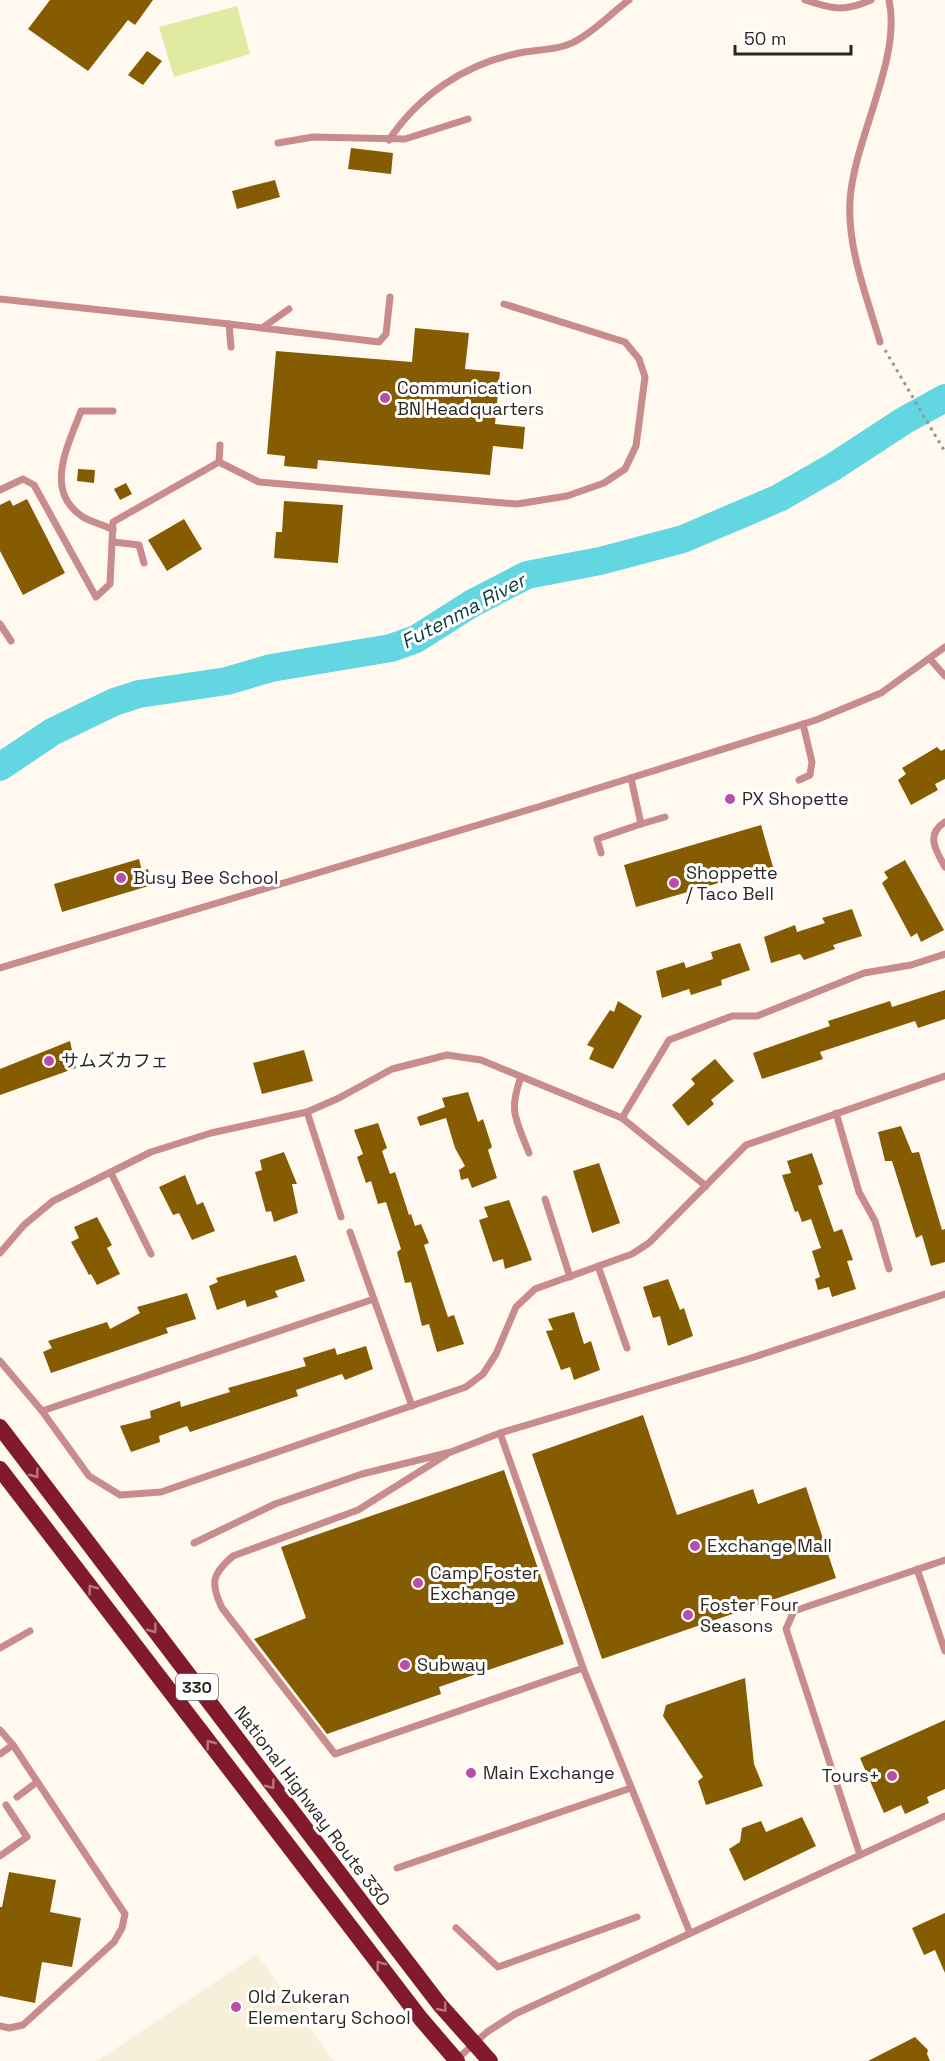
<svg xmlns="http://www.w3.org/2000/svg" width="945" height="2061" viewBox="0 0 945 2061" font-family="'Space Grotesk','Noto Sans JP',sans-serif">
  <rect width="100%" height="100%" fill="#fff9f0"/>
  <!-- education -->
  <polygon fill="#f8efda" points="257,1954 334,2061 97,2061"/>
  <!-- park -->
  <polygon fill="#e0eaa1" points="237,6 250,54 174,77 159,27"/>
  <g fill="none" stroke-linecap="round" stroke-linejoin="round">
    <!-- river -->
    <polyline stroke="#62d6e1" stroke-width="28" points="0,767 52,732 114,702 139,694 227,681 271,668 391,648 416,639 471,604 527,575 600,561 683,539 779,498 833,467 905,420 945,398"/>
  </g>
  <!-- building -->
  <g fill="#865c02">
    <polygon points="50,0 153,0 135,25 128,20 88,71 28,29"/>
    <polygon points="147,51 162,61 143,85 128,75"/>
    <polygon points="351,148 393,153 391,174 348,169"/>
    <polygon points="275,180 280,197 237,209 232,191"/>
    <polygon points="415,328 469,333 465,369 500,372 495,424 525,427 523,449 493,446 490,475 318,460 317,469 284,466 285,456 267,454 276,351 412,362"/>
    <polygon points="78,469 95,470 94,483 77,481"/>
    <polygon points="126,483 132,494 120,500 114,489"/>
    <polygon points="27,499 65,573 23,595 0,551 0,505 10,500 13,506"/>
    <polygon points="284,501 343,505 338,563 274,558 276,532 282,532"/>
    <polygon points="184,519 202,549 167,571 148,540"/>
    <polygon points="937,747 941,751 945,749 945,779 935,784 938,790 911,805 898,780 906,774 902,768"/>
    <polygon points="761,825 773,867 636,907 624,865"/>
    <polygon points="139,859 142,871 148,869 152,885 62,912 54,884"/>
    <polygon points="905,860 944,930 921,942 917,933 911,937 882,883 888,878 884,872"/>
    <polygon points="852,909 862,936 833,945 835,949 804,960 800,954 771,963 764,937 795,925 797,932 825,923 822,918"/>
    <polygon points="740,943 750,970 721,980 722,985 691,995 689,989 662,998 656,971 684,962 686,968 713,959 711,952"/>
    <polygon points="945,990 945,1019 918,1028 915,1021 820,1052 823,1059 762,1079 753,1053 830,1026 828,1021 890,1001 892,1007"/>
    <polygon points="618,1001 642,1016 613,1069 589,1059 594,1048 587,1045 610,1010 614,1012"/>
    <polygon points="70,1041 76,1068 0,1095 0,1069"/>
    <polygon points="304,1050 313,1081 262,1094 253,1063"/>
    <polygon points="715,1059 734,1081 711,1100 714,1104 688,1126 672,1105 695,1084 691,1079"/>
    <polygon points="468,1092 478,1122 483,1119 492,1147 488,1150 497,1178 472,1188 468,1178 461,1180 459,1170 465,1166 455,1148 446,1118 420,1126 417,1117 445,1107 442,1098"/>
    <polygon points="378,1123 387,1148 382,1151 390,1174 395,1172 409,1215 411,1214 415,1226 421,1224 429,1243 424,1245 448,1317 454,1315 464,1344 437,1352 429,1324 422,1326 411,1282 405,1283 397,1252 401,1249 386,1202 378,1204 371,1181 366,1183 357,1157 363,1154 354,1130"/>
    <polygon points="901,1126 912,1153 919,1152 942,1230 945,1229 945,1262 931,1266 922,1235 916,1238 892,1161 885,1161 878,1132"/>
    <polygon points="284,1152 297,1184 292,1184 298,1213 274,1222 271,1211 266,1212 255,1172 262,1170 260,1160"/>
    <polygon points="812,1153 823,1184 818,1186 834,1232 842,1229 853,1260 847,1261 856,1289 832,1297 829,1287 818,1290 815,1279 820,1277 812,1251 821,1248 811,1219 802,1222 798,1211 795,1212 782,1175 791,1173 787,1161"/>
    <polygon points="599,1163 620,1223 592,1233 573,1171"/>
    <polygon points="185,1175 197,1205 203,1202 215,1231 192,1240 179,1213 173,1215 159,1187"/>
    <polygon points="509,1200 532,1260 505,1269 503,1259 493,1262 479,1220 488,1217 484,1207"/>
    <polygon points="97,1217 112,1245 107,1248 120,1274 97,1285 91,1274 89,1275 71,1242 79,1238 74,1227"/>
    <polygon points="296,1255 305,1281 275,1291 278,1297 247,1307 245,1300 217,1310 209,1286 218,1282 216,1278"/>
    <polygon points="668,1279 680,1310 684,1308 693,1336 668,1346 660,1316 653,1318 643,1287"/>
    <polygon points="187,1293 196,1319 166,1328 168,1333 51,1373 43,1352 52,1348 48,1341 107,1322 110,1329 140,1313 137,1307"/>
    <polygon points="574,1312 584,1344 591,1341 600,1370 574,1380 570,1367 561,1370 546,1331 553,1330 548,1319"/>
    <polygon points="366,1346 373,1369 345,1380 342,1374 296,1390 298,1396 190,1432 187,1426 159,1436 160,1442 131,1452 120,1426 151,1418 150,1411 180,1401 181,1407 230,1392 228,1388 306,1366 303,1358 335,1348 337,1355"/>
    <polygon points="643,1415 677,1515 753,1489 758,1504 806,1487 836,1578 602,1659 532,1454"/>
    <polygon points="504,1470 564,1644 439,1687 441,1694 327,1734 254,1639 306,1618 281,1547"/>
    <polygon points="745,1678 754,1764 763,1786 706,1805 698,1781 703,1777 663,1716 666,1705"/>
    <polygon points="945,1720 945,1789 927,1797 929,1803 905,1814 901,1805 884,1813 860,1758"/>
    <polygon points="802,1817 816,1846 744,1881 729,1849 740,1842 742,1828 761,1821 766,1832"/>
    <polygon points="9,1872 56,1880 50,1912 81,1918 72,1967 42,1962 35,2003 0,1996 0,1907 2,1907"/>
    <polygon points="945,1913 945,1973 935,1950 924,1955 912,1928"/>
    <polygon points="915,2037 928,2050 927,2054 930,2061 868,2061"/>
  </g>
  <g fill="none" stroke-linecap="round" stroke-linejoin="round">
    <!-- path -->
    <polyline stroke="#9a958c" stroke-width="3" stroke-dasharray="3 4.5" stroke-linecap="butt" points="885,350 945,452"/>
    <!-- service -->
    <g stroke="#c98c8d" stroke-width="7">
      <path d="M805 0C832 9 844 12 871 0"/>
      <path d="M389 140C418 96 464 65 515 54 534 49 557 51 574 42 594 32 610 14 629 0"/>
      <polyline points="278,143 313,137 405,139 468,119"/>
      <polyline points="0,299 229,324"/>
      <polyline points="262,328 379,342 386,334 390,297"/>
      <path d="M880 342C867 297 847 248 850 200 854 139 902 58 889 0"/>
      <polyline points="231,347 229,324 262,328 289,309"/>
      <path d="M113 411H81C68 446 43 491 83 517 91 522 104 525 113 530"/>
      <polyline points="220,445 219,462 259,482 517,504 567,496 604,483 625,469 636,446 645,377 639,359 625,342 504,304"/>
      <polyline points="0,490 23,479 34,485 96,597 110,584 113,522 219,462"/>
      <polyline points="113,542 139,545 144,563"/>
      <polyline points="0,624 11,641"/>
      <polyline points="930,659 945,676"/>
      <polyline points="631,778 641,824 665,817"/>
      <polyline points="799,780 810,775 812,762 803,724"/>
      <path d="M945 822C925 834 936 851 945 867"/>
      <polyline points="601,853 597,839 641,824"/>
      <polyline points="0,968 541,806 816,720 881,693 945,647"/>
      <path d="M521 1077C508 1112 516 1119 529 1153"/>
      <polyline points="307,1112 341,1217"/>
      <polyline points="836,1113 859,1192 875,1221 889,1269"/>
      <polyline points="622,1118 669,1040 732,1016 757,1016 864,973 911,965 945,954"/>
      <polyline points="111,1173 151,1254"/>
      <polyline points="545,1199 570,1277"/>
      <polyline points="350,1232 412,1406"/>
      <polyline points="0,1253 24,1225 53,1201 151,1152 211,1133 307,1112 339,1098 392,1069 447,1055 481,1060 622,1118 706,1186"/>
      <polyline points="598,1266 627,1348"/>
      <polyline points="0,1361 42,1411 89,1476 120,1495 161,1492 466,1387 483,1374 496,1354 516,1307 535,1289 632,1254 649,1243 746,1145 945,1076"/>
      <polyline points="42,1411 374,1299"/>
      <polyline points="500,1433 583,1668 690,1933"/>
      <path d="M446 1455 358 1510 233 1556C212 1574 210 1583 222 1608L335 1754 583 1668"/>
      <polyline points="194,1543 275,1504 362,1474 451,1452 500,1433 751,1358 945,1294"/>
      <polyline points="917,1569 945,1651"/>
      <polyline points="0,1648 30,1631"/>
      <polyline points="0,1730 13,1745 125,1914 122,1928 114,1942 23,2025 9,2028 0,2026"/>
      <polyline points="0,1754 13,1745"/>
      <polyline points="17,1797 37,1782"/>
      <polyline points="860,1855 786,1629 794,1611 945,1560"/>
      <polyline points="0,1856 27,1837 6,1805"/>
      <polyline points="397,1868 631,1788"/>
      <polyline points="456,1928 498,1967 637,1917"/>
      <polyline points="456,2060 487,2032 515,2014 945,1816"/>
    </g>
    <!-- trunk -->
    <g stroke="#811a2a" stroke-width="16">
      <polyline points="0,1427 394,1945 440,2005 490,2061"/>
      <polyline points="0,1469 421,2019 457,2061"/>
    </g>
  </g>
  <!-- one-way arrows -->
  <defs><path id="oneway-chevron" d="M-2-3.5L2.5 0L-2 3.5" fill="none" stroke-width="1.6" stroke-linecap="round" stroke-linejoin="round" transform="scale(1.5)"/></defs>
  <g stroke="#b3767f">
    <use href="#oneway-chevron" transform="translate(35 1474) rotate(53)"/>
    <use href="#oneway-chevron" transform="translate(92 1589) rotate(-127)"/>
    <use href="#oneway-chevron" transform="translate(153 1629) rotate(53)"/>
    <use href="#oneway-chevron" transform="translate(210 1744) rotate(-127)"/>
    <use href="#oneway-chevron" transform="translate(271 1785) rotate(53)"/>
    <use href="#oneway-chevron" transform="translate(380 1965) rotate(-127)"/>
    <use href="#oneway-chevron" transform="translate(443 2008) rotate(51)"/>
  </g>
  <!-- markers -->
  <g fill="#bb4ca8" stroke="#fff" stroke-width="2">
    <circle cx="385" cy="398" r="6"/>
    <circle cx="730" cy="799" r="6"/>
    <circle cx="121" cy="878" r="6"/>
    <circle cx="674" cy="883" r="6"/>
    <circle cx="49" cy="1061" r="6"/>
    <circle cx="695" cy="1546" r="6"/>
    <circle cx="418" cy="1583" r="6"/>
    <circle cx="688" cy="1615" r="6"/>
    <circle cx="405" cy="1665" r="6"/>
    <circle cx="471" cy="1773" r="6"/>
    <circle cx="892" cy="1776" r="6"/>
    <circle cx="236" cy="2007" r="6"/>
  </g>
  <g text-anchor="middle" stroke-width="6" stroke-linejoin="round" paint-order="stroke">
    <!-- shield labels -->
    <rect fill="#fff" stroke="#6b6862" stroke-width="1.5" x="176" y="1674" width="42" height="26" rx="4.5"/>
    <g font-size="16" font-weight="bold" fill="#2c271e">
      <text x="197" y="1693">330</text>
    </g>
    <!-- poi labels -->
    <g font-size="18" fill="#2c271e" stroke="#fff" text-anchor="start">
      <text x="397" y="394">Communication<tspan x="397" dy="21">BN Headquarters</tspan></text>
      <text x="742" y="805">PX Shopette</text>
      <text x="686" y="879">Shoppette<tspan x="686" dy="21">/ Taco Bell</tspan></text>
      <text x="133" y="884">Busy Bee School</text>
      <text x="61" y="1067">サムズカフェ</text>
      <text x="707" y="1552">Exchange Mall</text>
      <text x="430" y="1579">Camp Foster<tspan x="430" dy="21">Exchange</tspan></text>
      <text x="700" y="1611">Foster Four<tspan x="700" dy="21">Seasons</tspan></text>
      <text x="417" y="1671">Subway</text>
      <text x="483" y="1779">Main Exchange</text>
      <text x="880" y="1782" text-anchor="end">Tours+</text>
      <text x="248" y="2003">Old Zukeran<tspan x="248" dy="21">Elementary School</tspan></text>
    </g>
    <!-- street labels -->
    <g font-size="18" fill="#2c271e" stroke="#fff">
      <text transform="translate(312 1806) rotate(53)" y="6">National Highway Route 330</text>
    </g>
    <!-- water labels -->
    <g font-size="20" font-style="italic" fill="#063e43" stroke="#fff">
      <text transform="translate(463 611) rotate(-28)" y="7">Futenma River</text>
    </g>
  </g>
  <!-- scale -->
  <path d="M735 45v9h116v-9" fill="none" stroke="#2c271e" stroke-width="3"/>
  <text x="744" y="45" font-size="18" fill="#2c271e" stroke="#ffffff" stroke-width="4.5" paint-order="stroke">50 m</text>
</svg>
